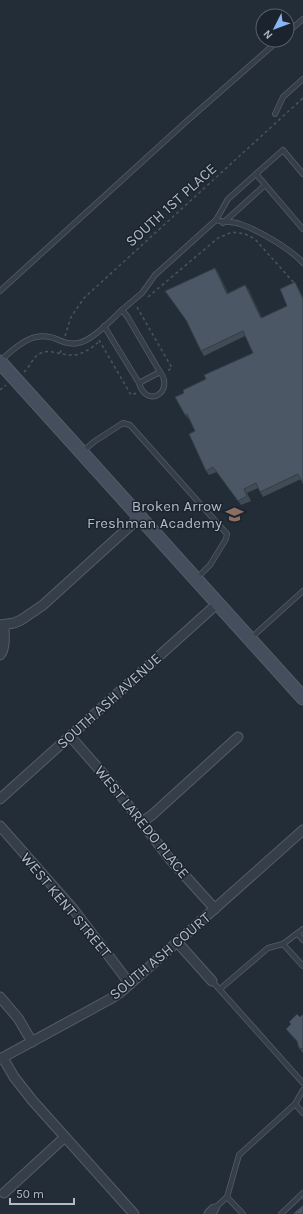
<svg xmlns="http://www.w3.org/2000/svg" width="303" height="1214" viewBox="0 0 303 1214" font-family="Karla,sans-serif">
  <rect width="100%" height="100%" fill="#232d38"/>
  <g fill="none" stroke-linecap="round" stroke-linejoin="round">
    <defs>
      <g id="lane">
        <polyline points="287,33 303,19"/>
        <polyline points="275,114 283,97 303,79"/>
        <polyline points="256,174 303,229"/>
        <path d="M216 220C224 223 233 221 240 224 258 230 291 249 303 263"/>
        <polyline points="223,223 265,185"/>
        <polyline points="0,291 188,120 279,40"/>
        <polyline points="122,310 142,293 155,275 216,220 228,199 283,150 303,174"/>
        <path d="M0 361C16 347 31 331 54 338 61 341 69 345 78 343 92 341 111 320 122 310L127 316 160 372 139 383 104 326"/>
        <path d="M139 383C147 410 175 391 160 372"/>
        <polyline points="82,452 95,441 123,423 130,425 227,534 226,539 210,565 197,578"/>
        <polyline points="251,638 303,591"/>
        <polyline points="298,934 303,940"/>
        <polyline points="283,944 303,966"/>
        <polyline points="212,981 303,1083"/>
        <polyline points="220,989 268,948 283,944 303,929"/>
        <polyline points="295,1104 303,1090"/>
        <polyline points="214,1209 227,1197"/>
        <polyline points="243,1214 227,1197 239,1155 295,1104 303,1113"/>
        <polyline points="281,1214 303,1193"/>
      </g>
      <g id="street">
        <polyline points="0,625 14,623 21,620 43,605 140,517"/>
        <path d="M0 655C6 648 4 634 4 625"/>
        <polyline points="70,736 112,784 169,858 215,909"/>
        <polyline points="0,799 218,603"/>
        <polyline points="142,822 152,815 238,737"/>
        <polyline points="0,826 74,910 130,984"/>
        <polyline points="178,943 212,981"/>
        <polyline points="0,997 18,1018 32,1042"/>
        <polyline points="3,1058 14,1077 32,1100 134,1214"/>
        <polyline points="0,1059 112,998 121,992 303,830"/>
        <polyline points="4,1193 65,1137"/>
        <polyline points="209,1214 214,1209"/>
      </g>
      <polyline id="secondary" points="0,362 303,698"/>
    </defs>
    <!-- lane casing -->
    <use href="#lane" stroke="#545d67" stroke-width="6"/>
    <!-- street casing -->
    <use href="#street" stroke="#545d67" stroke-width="11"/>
    <!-- secondary casing -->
    <use href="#secondary" stroke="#545d67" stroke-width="15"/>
    <!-- path -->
    <g stroke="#445759" stroke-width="1.5" stroke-dasharray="3 3" stroke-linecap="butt">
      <polyline points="148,297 218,238 232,232 245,234 255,239 294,283"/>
      <polyline points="137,307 172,368 167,371"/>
      <polyline points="65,336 71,317 84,298 303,98"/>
      <polyline points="99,340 131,395 137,393"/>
      <polyline points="60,353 62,348"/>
      <path d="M24 372C30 367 32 358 39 354 49 348 60 355 70 355 82 356 91 348 100 341"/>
      <polyline points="0,390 6,385"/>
    </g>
    <!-- lane -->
    <use href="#lane" stroke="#363f49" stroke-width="4.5"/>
    <!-- street -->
    <use href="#street" stroke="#363f49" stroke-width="9"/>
    <!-- secondary -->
    <use href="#secondary" stroke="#444e5c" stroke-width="13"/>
  </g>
  <!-- wall -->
  <g fill="#404b56">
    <polygon points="218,272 228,293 245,285 249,290 262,318 287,306 298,287 301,479 263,497 258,488 247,493 251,501 241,505 217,472 209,475 206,471 195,431 189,419 185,415 184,393 206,379 253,353 245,336 204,356 201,351"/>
    <polygon points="303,1014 303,1053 299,1048 298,1043 290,1034 286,1029 291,1024 289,1022 300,1017"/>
  </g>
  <!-- shaded-wall -->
  <g fill="#343d46">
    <polygon points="215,268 218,272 230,298 227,294"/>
    <polygon points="295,282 298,287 303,297 303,299"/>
    <polygon points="245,285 249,290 264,323 261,318"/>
  </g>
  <!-- building -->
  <g fill="#4b5764" stroke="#343d46">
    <polygon points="215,268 227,294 245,285 261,318 287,306 280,289 295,282 303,299 303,484 298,474 260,492 256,483 244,489 247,496 238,501 213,467 206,471 189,434 195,431 187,414 185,415 175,397 184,393 183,390 206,379 204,375 253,353 243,331 201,351 186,320 165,291"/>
    <polygon points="297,1014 300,1017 303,1014 303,1049 299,1048 297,1041 286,1029 291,1024 289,1022"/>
    <polygon points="303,1194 303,1200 300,1197"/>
    <polygon points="303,1205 303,1214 293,1214"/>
  </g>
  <!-- icons -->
  <defs>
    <symbol id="school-bare" viewBox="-9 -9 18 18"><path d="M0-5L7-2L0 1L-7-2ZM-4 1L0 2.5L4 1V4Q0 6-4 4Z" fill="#8d6e63" stroke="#1b242e" stroke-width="2.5" paint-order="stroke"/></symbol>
  </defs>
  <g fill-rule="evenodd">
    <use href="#school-bare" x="222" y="502" width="25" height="25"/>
  </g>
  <g text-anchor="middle" stroke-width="3" stroke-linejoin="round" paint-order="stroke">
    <!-- street labels -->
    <g font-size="15" fill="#b1bac5" stroke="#1b242e">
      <text transform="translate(171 205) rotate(-42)" y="5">SOUTH 1ST PLACE</text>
      <text transform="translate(109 701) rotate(-42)" y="5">SOUTH ASH AVENUE</text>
      <text transform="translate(142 822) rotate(51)" y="5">WEST LAREDO PLACE</text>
      <text transform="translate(66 905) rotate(50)" y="5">WEST KENT STREET</text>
      <text transform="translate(160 956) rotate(-40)" y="5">SOUTH ASH COURT</text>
    </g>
    <!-- poi labels -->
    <g font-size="15" fill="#b1bac5" stroke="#1b242e" text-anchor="end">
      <text x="222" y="511">Broken Arrow<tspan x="222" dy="17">Freshman Academy</tspan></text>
    </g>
  </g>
  <!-- north arrow -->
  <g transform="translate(275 28) rotate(228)"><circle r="19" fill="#1b242e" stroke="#57606a"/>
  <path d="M0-3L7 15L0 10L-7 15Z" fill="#89b6f2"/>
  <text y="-6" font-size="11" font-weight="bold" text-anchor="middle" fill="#b1bac5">N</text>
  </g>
  <!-- scale -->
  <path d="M10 1198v6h64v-6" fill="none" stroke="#b1bac5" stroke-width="2"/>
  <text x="16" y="1198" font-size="12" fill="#b1bac5" stroke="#1b242e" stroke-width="3" paint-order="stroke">50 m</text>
</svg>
